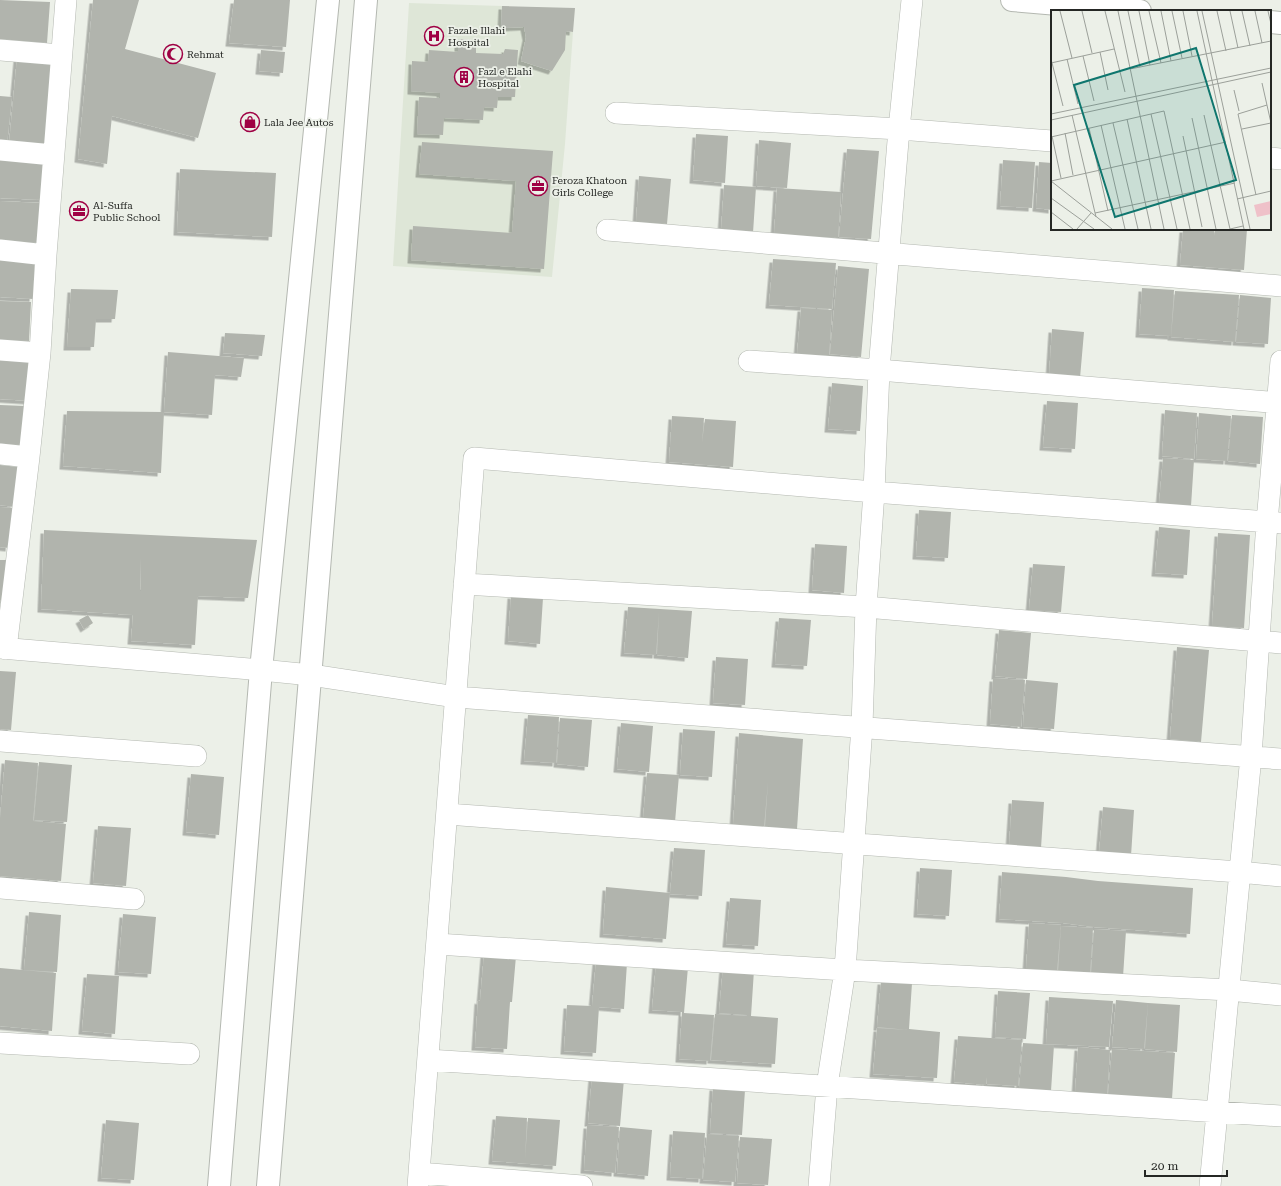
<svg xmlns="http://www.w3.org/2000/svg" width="1281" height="1186" font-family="'Roboto Serif',serif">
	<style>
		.built { fill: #dee6d7 }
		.building { fill: #b1b4ad; fill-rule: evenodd; filter: url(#shadow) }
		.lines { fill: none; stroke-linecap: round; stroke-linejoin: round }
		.minor-casing { stroke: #b4b8b1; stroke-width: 22 }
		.tertiary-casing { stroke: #b4b8b1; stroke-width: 24 }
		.secondary-casing { stroke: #b4b8b1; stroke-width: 24 }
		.minor { stroke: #fff; stroke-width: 21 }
		.tertiary { stroke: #fff; stroke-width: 22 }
		.secondary { stroke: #fff; stroke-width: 22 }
		.labels { text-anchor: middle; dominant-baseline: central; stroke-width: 3.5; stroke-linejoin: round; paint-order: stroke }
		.poi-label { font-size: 10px; fill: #252724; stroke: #ecf0e8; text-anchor: start }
		.inset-road { fill: none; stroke: #9ca09a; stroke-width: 1 }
		.view { fill: #0f766e; fill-opacity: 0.15; stroke: #0f766e; stroke-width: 2 }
		.inset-edge { fill: none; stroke: #252724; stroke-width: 2 }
	</style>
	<defs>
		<filter id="shadow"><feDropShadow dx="-3.5" dy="3.5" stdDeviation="0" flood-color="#0004"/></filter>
	</defs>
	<rect width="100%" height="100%" fill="#ecf0e8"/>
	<path class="built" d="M409,3l93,3 -1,22 23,-1 2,10 -5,24 31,10 12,-21 2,-19 7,1 -8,112 -13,133 -159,-11z"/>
	<path class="building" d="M0,0l50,2 -3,41 -47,-4z
		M93,0h46l-14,49 91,24 -18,65 -86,-22 -5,48 -29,-5z
		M234,0h56l-4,47 -57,-4z
		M502,6l73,2 -2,24 -7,-1 -1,19 -13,21 -31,-10 5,-24 -2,-10 -23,1z
		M458,39l18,1v13l27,1 2,-5 13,1 -3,47h-17l-1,11 -13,-1 -1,13 -39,-2 -1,17 -26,-1 2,-37 21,1v-5l-29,-2 1,-30 16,1 1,-12 29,2z
		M261,50l24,2 -2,21 -24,-2z
		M17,58l38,3 -8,86 -38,-3z
		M0,96l12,1 -5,47 -7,-1z
		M696,134l32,2 -3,47 -32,-3z
		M759,140l32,3 -4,45 -31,-2z
		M422,142l131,9 -9,118 -133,-9 2,-34 99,7 4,-52 -97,-7z
		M847,149l32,2 -8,88 -32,-2z
		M0,159l45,2 -2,39 -43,-2z
		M1003,160l32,2 -3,46 -32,-2z
		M1039,162l13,1v47l-16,-2z
		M180,169l96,4 -4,64 -95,-5z
		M639,176l32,3 -4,45 -31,-2z
		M724,185l32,2 -3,46 -32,-2z
		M777,188l64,4 -3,46 -64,-4z
		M0,201l41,2 -2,40 -39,-3z
		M1183,229h31v7l1,-7h32l-3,41 -64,-5z
		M0,257l35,2 -2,40 -33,-2z
		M773,259l63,4 -4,46 -63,-4z
		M838,266l31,3 -8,88 -31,-3z
		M1142,288l32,2 -3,46 -32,-2z
		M71,289l47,1 -3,29h-19l-2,28h-27z
		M1175,291l64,4 -4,47 -64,-5z
		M1240,295l31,3 -3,46 -32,-2z
		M0,301l31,1 -2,39 -29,-1z
		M801,308l31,2 -3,46 -32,-2z
		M1052,329l32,3 -4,46 -31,-2z
		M225,333l40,2 -3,21 -39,-3z
		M168,352l76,6 -3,19 -26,-2 -3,40 -48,-3z
		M0,360l33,2 -2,39 -31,-2z
		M832,383l31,3 -3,45 -32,-2z
		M1047,401l31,2 -3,46 -32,-2z
		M0,405l25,1 -3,39 -22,-1z
		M1165,410l32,3 -3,46 -32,-3z
		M67,411l97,1 -3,61 -98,-7z
		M1199,413l32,3 -4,45 -31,-2z
		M1232,415l31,2 -3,47 -32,-3z
		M672,416l32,2 -2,25 3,-24 31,2 -3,46 -64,-5z
		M1163,458l31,2 -3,46 -32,-2z
		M0,465l18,2 -4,40 -14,-2z
		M0,507l13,1 -4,40 -9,-1z
		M919,510l32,2 -3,46 -32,-2z
		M1159,527l31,3 -3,45 -32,-2z
		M44,530l213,10 -9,58 -50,-2 -3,49 -64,-4 2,-26 -92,-6zM141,558v33h-1z
		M1218,533l32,2 -6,93 -32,-2z
		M815,544l32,2 -3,47 -32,-3z
		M0,560h9l-5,40h-4z
		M1033,564l32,2 -4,46 -32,-2z
		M511,595l32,3 -3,46 -32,-3z
		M628,607l64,4 -4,47 -31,-3 2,-43 -3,43 -32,-2z
		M88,615l5,8 -9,6 -5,-9z
		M779,618l32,2 -4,46 -32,-2z
		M999,630l32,3 -4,46 -32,-3z
		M1177,647l32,3 -8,92 -31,-3z
		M716,657l32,2 -3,46 -32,-2z
		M0,671l16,1 -5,58 -11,-1z
		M993,678l32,2 -4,47 -31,-3z
		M1026,680l32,3 -4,46 -31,-2z
		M528,715l31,2 -3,46 -32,-2z
		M560,718l32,2 -4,47 -31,-3z
		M621,723l32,3 -4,46 -32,-3z
		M683,729l32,2 -3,46 -32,-2z
		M739,733l64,6 -6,90 -32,-2 3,-45 -4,45 -31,-2z
		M5,760l33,3 -5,58 33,3 -5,57 -61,-5v-58z
		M39,762l33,3 -5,57 -33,-2z
		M647,773l32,2 -4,47 -32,-3z
		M191,774l33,3 -5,58 -33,-3z
		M1012,800l32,2 -3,46 -32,-2z
		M1103,807l31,3 -3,46 -32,-3z
		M98,826l33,2 -5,58 -33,-3z
		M674,848l31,2 -3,46 -32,-2z
		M920,868l32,2 -3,46 -32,-2z
		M1002,872l64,5 32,4 95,7 -3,46 -96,-7 -31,-4 -64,-4z
		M606,887l64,6 -4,46 -63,-5z
		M730,898l31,2 -3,46 -32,-2z
		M29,912l32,3 -4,57 -33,-2z
		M123,914l33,3 -5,57 -33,-2z
		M1029,923l32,2 -4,46 -31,-2z
		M1061,926l32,2 -3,46 -32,-2z
		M1094,929l32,2 -3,46 -32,-3z
		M484,954l32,2 -4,46h-2l-3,47 -32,-2 3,-47 2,1z
		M596,961l31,2 -3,46 -25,-2 -3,46 -32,-2 3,-46 25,1z
		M656,964l32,3 -4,46 30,2 -4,46 -31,-2 3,-47 -30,-2z
		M723,967l31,3 -3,46 27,2 -3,46 -64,-4 4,-46 32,2v-1l-28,-2z
		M0,968l56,5 -4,58 -52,-5z
		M87,974l32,2 -4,58 -33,-3z
		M881,981l31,2 -3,46 31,3 -3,46 -64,-4 4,-46 31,2 -31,-3z
		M998,991l32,2 -4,46 -31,-2z
		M1049,997l64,4 -4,46 -63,-3z
		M1116,1000l32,3 -4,46 -32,-2z
		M1148,1003l32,2 -3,47 -32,-3z
		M958,1036l64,4 -4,46 -31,-2 -1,-7v8l-32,-3z
		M1023,1043l31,2 -3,46 -32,-2z
		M1078,1047l32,3 -3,46 -32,-3z
		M1112,1049l63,4 -3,46 -64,-4z
		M592,1077l32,2 -4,47 -32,-3z
		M713,1087l32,3 -3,45 -32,-2z
		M496,1116l31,2 -2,41 3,-41 32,2 -4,46 -64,-5z
		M106,1120l33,3 -5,57 -33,-2z
		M587,1125l32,2 -4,46 -31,-3z
		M620,1127l32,3 -4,46 -31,-3z
		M673,1131l32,2 -3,46 -32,-2z
		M707,1134l32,2 -4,46 -32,-2z
		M740,1137l32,2 -4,46 -31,-2z"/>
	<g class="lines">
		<defs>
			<path id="minor" d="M0,50l61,5
				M616,113l283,16 153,12
				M0,150l53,5
				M1270,158l11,1
				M607,230l674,56
				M0,250l46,5
				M0,350l40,3
				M749,361l130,9 402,33
				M0,454l29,3
				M464,584l402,23 415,36
				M0,648l261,22 50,5 145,22 825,62
				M6,649l23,-192 11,-104 6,-98 20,-255
				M0,741l196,15
				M447,814l792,58 42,4
				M0,888l134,11
				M437,944l408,26 384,20 52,5
				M0,1043l189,11
				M428,1060l853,56
				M419,1173l163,13
				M418,1186l56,-728 400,34 407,31
				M819,1186l8,-100 18,-116 17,-244 4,-119 8,-115 5,-122 20,-241 13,-129
				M1210,1186l41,-430 16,-234 14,-161"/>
			<path id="tertiary" d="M219,1186l42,-516 67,-670
				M268,1186l98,-1186"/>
			<path id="secondary" d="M1012,0l128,11
				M1270,22l11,1"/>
		</defs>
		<use href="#minor" class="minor-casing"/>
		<use href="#tertiary" class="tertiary-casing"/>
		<use href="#secondary" class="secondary-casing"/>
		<use href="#minor" class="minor"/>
		<use href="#tertiary" class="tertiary"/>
		<use href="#secondary" class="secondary"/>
	</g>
	<defs>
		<symbol id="hospital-ring" viewBox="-11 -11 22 22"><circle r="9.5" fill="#ecf0e8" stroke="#9f0144" stroke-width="1.5"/><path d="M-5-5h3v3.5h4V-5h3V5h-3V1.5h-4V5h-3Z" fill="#9f0144"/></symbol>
		<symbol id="mosque-ring" viewBox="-11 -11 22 22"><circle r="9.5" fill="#ecf0e8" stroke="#9f0144" stroke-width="1.5"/><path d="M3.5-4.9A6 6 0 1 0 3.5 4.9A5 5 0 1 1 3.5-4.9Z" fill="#9f0144"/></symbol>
		<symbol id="building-ring" viewBox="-11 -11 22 22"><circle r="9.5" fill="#ecf0e8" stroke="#9f0144" stroke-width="1.5"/><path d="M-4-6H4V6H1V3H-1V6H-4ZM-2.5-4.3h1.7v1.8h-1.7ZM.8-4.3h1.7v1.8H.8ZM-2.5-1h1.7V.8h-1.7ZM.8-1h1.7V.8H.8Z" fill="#9f0144"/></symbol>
		<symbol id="shop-ring" viewBox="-11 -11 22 22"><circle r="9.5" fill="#ecf0e8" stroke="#9f0144" stroke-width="1.5"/><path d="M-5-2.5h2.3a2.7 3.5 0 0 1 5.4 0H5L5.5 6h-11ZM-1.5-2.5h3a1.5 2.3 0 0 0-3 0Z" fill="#9f0144"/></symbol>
		<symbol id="office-ring" viewBox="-11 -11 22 22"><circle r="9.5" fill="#ecf0e8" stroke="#9f0144" stroke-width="1.5"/><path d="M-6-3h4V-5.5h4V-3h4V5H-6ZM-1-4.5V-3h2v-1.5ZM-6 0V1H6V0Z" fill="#9f0144"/></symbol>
	</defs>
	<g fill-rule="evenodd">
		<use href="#hospital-ring" x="423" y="25" width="22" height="22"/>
		<use href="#mosque-ring" x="162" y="43" width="22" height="22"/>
		<use href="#building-ring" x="453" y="66" width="22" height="22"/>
		<use href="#shop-ring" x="239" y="111" width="22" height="22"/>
		<use href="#office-ring" x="527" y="175" width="22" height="22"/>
		<use href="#office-ring" x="68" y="200" width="22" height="22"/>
	</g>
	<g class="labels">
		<g class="poi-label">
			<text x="448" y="30">Fazale Illahi<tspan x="448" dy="12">Hospital</tspan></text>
			<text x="187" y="54">Rehmat</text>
			<text x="478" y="71">Fazl e Elahi<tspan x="478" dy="12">Hospital</tspan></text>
			<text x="264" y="122">Lala Jee Autos</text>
			<text x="552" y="180">Feroza Khatoon<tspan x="552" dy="12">Girls College</tspan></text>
			<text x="93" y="205">Al-Suffa<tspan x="93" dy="12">Public School</tspan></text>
		</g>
	</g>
	<g transform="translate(1051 10)">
		<rect width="220" height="220" fill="#ecf0e8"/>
		<path d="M220,191v13l-14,3 -3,-12z" fill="#efc1c9"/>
		<path class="inset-road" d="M9,1l12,47M31,1l10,42M54,1l20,81M67,1l46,218M77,1l12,56M88,1l11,54M98,1l12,52M110,1l10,50M121,1l10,47M132,1l9,45M146,1l47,218M151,1l48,218M166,1l9,40M179,1l8,37M191,1l8,35M204,1l7,32M217,1l3,13M49,42l8,38M32,46l11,45M0,49l12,47M16,49l11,45M0,53l63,-14M79,59l141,-28M211,73l9,40M183,80l5,21M0,104l220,-46M100,104l26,115M21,105l24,102M153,105l26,114M141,108l24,111M76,109l24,110M0,110l220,-48M62,113l25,106M50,115l24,104M38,118l19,83M191,119l29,-6M14,123l8,42M1,126l9,42M132,126l19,91M0,127l113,-26 26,118M0,171l175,-39M0,171l61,48M205,185l-18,-81 29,-9M0,188l43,31M186,189l34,-8M0,202l22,17M44,203l140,-30M26,219l14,-16M179,219l13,-3"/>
		<path class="view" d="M145,38l40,132 -121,37 -41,-132z"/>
		<rect width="220" height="220" class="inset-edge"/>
	</g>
	<path d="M1145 1170v6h82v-6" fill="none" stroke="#252724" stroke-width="2"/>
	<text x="1151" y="1170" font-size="12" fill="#252724" stroke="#ecf0e8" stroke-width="3" paint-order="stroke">20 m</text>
</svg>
